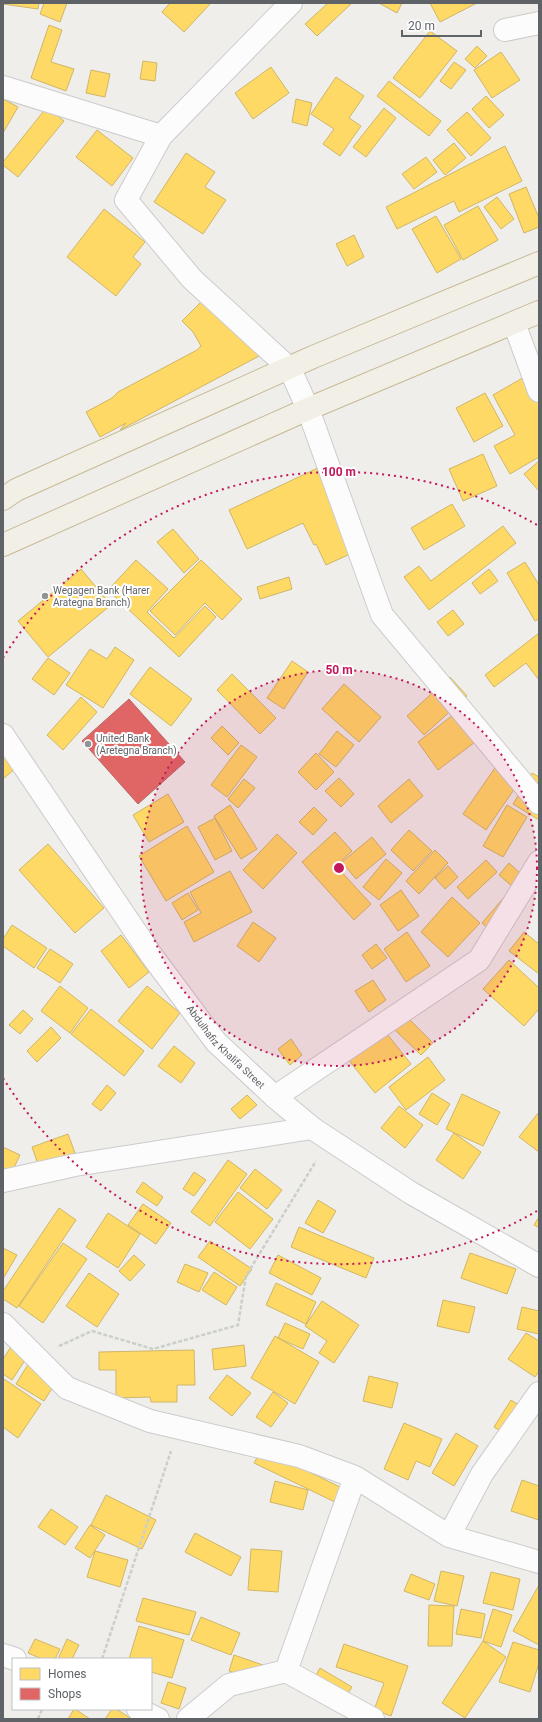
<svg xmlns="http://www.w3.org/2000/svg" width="542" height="1722" font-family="Roboto,sans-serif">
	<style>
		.homes { fill: #ffd966; stroke: #cfb667 }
		.shops { fill: #e06666; stroke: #b96567 }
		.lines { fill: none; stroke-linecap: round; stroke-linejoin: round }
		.minor-casing { stroke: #cbcccc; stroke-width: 24 }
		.secondary-casing { stroke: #cacacb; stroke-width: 24 }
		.trunk-casing { stroke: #c8b996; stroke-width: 24 }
		.path { stroke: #cacfcc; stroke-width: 2.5; stroke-dasharray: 4 2; stroke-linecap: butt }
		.minor { stroke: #fdfcfc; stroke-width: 22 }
		.secondary { stroke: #fdfcfc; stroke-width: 22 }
		.trunk { stroke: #f2f0e6; stroke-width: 22 }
		.ring { fill: none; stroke: #c2185b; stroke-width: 2; stroke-dasharray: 2 4 }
		.poi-dot { fill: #919496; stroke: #fff; stroke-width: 1.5 }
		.labels { text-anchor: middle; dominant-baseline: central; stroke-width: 4; stroke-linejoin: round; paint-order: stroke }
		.poi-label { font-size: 10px; fill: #5f6368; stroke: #fff; text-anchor: start }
		.street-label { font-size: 10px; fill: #5f6368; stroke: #fff }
		.centre { fill: #c2185b; stroke: #fff; stroke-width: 2 }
		.ring-label { font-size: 12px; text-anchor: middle; font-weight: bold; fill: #c2185b; stroke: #fff; stroke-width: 4; stroke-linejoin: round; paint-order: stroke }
	</style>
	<rect width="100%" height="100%" fill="#efeeea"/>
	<path class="homes" d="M3,3h36l-1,6 -35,-5z
		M44,3h23l-7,19 -20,-8z
		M170,3h41l-27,29 -22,-20z
		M328,3h24l-35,33 -12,-12z
		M379,3h23l-5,10z
		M430,3h47l-37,19z
		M49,25l13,5 -11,32 23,7 -8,22 -35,-13z
		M430,31l27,20 -37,47 -27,-20z
		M477,46l10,10 -12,12 -10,-9z
		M501,52l19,28 -28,18 -18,-28z
		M143,61l14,2 -2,18 -15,-2z
		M454,62l12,8 -15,19 -11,-8z
		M271,67l18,26 -36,26 -18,-26z
		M91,70l19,4 -5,23 -19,-4z
		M336,77l28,19 -15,22 12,8 -21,30 -17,-12 11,-15 -23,-15z
		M389,81l52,40 -12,15 -52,-40z
		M486,96l18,19 -15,13 -17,-19z
		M3,99l15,8 -15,26z
		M296,99l16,4 -5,23 -15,-4z
		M47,107l17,14 -46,56 -15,-12v-3z
		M384,108l12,10 -30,39 -13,-10z
		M467,112l24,26 -20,18 -24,-26z
		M97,130l36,28 -21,28 -36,-29z
		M454,143l12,15 -21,17 -12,-15z
		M505,146l17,35 -63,31 -5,-11 -57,28 -11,-22z
		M186,153l29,19 -10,15 21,13 -23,34 -49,-32z
		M426,157l11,15 -23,17 -12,-15z
		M526,187l13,31v9l-15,6 -15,-39z
		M497,197l17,22 -13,10 -17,-22z
		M478,206l20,34 -35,20 -19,-35z
		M104,209l41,33 -12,15 8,7 -25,32 -49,-39z
		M436,216l25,43 -24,14 -25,-44z
		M354,235l10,22 -17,9 -11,-22z
		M203,300l58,55 -141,75 6,-7 -26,14 -14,-25 26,-14 6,-6 79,-42 4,-4 -8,-14 -11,-11z
		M533,372l6,11v74l-29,17 -16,-28 21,-11 -22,-40z
		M485,393l18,33 -29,16 -18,-34z
		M483,454l14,32 -34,15 -14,-32z
		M539,461v30l-15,-17z
		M322,466l39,83 -35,16 -10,-21 -2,1 -11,-22 -56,26 -18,-39z
		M452,504l13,22 -41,24 -13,-22z
		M503,526l13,17 -87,67 -25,-33 15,-11 12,15z
		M173,529l26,30 -15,14 -27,-31z
		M136,560l32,29 -21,23 27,26 31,-32 11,11 -37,40 -71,-67z
		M201,560l41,39 -20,21 -17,-17 -30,32 -25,-24z
		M525,562l14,23v34l-4,2 -28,-48z
		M81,569l30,36 -63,52 -30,-36z
		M489,569l9,12 -18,13 -8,-11z
		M289,577l3,12 -32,10 -3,-12z
		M453,610l11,14 -16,12 -11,-14z
		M539,633v47l-13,-17 -32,24 -9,-12z
		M115,647l19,13 -31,48 -37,-23 24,-36 17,10z
		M48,658l22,15 -16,22 -22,-16z
		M292,661l16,11 -24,37 -17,-11z
		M150,667l42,32 -21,27 -41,-32z
		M232,674l44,44 -16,16 -43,-44z
		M450,677l17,19 -43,39 -17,-19z
		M344,684l37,33 -22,25 -37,-33z
		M81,697l16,15 -34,38 -16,-15z
		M466,705l21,28 -49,37 -20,-28z
		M222,726l17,17 -11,12 -17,-17z
		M337,731l17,14 -18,22 -17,-13z
		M241,745l16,12 -30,40 -16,-12z
		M3,753l13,15 -13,11z
		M316,753l18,19 -18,18 -18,-18z
		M497,765l23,16 -34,49 -23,-16z
		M532,773l7,4v43l-26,-16z
		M339,778l15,16 -13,13 -16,-16z
		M244,779l11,9 -17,20 -10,-9z
		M409,779l14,17 -32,27 -13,-17z
		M168,794l16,28 -35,20 -16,-27z
		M230,805l27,44 -16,10 -27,-43z
		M507,805l20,12 -24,40 -20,-11z
		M314,807l13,13 -14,15 -14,-13z
		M215,818l17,33 -17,9 -17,-33z
		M187,826l27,46 -48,29 -27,-45z
		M409,830l23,21 -19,20 -22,-21z
		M335,832l17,19 -16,15 35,38 -17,16 -52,-58z
		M277,834l20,19 -34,36 -20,-19z
		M372,837l14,17 -30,25 -14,-17z
		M48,844l56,64 -29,25 -56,-63z
		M435,850l13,13 -29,31 -13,-13z
		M386,859l16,14 -23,27 -16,-13z
		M486,860l11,12 -29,27 -11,-12z
		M509,863l24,22 -41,47 -10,-9 31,-36 -14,-12z
		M448,866l10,11 -13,12 -10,-11z
		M230,871l22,41 -58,30 -10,-20 17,-9 -11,-21z
		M401,890l18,26 -21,15 -18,-26z
		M188,893l10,17 -16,10 -10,-17z
		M452,897l28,26 -32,34 -27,-25z
		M253,922l23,16 -17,24 -22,-16z
		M12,925l35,23 -13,20 -31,-22v-7z
		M407,932l23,34 -24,16 -22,-33z
		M524,932l15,12v30l-30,-23z
		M121,935l28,37 -20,16 -28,-37z
		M376,944l11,14 -15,11 -10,-14z
		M50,949l23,15 -13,19 -23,-15z
		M509,960l30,28v21l-15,17 -41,-37z
		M373,980l13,20 -17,12 -14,-21z
		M60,986l28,22 -18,25 -29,-22z
		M147,986l33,27 -28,36 -34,-28z
		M91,1009l53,42 -20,25 -53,-42z
		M23,1010l10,9 -13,15 -11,-9z
		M407,1017l26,26 -12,12 -26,-25z
		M379,1024l32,40 -36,29 -32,-40z
		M51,1027l10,11 -24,24 -10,-11z
		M291,1039l11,16 -12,10 -12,-16z
		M174,1046l21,17 -14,20 -23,-17z
		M428,1057l17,23 -39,30 -17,-23z
		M107,1085l9,8 -15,18 -9,-7z
		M432,1093l18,11 -13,21 -18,-11z
		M462,1094l38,18 -17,34 -37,-17z
		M247,1095l10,10 -17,14 -9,-10z
		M399,1106l24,19 -18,23 -24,-20z
		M539,1112v40l-20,-15z
		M454,1133l27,19 -18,27 -27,-19z
		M68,1134l7,19 -36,14 -7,-20z
		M3,1147l17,8 -12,25 -5,-3z
		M228,1160l19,14 -37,52 -19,-14z
		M255,1169l27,21 -15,19 -27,-21z
		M194,1172l12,8 -12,16 -11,-7z
		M143,1182l20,15 -6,9 -21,-14z
		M238,1192l35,27 -23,30 -35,-27z
		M318,1200l18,11 -13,22 -18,-10z
		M143,1204l28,19 -15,21 -28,-19z
		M59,1208l17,12 -59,88 -14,-9v-8z
		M108,1213l32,21 -22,34 -32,-21z
		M539,1217v11l-5,-3z
		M299,1227l75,31 -8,20 -75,-31z
		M210,1241l42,28 -12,17 -42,-29z
		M63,1243l24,16 -44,64 -24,-17z
		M3,1248l14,7 -14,24z
		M470,1253l46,16 -9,25 -46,-16z
		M134,1255l11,10 -15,16 -11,-10z
		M278,1255l43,23 -9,17 -43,-22z
		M185,1264l23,9 -9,19 -22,-10z
		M214,1272l23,15 -11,18 -24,-15z
		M89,1273l30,21 -22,33 -31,-21z
		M276,1283l40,19 -10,22 -40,-19z
		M443,1300l32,7 -6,26 -32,-7z
		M322,1301l37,24 -25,38 -15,-10 8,-12 -22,-15z
		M522,1307l17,4v23l-22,-5z
		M285,1323l25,11 -7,15 -25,-11z
		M526,1333l13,8v30l-4,6 -27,-18z
		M275,1336l44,26 -24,42 -44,-26z
		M15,1341l16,10 -19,29 -9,-6v-15z
		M244,1345l2,21 -32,4 -2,-21z
		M194,1350l1,35h-18v17h-26l-1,-5 -34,1v-28h-17v-18z
		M32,1358l28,18 -16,25 -28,-17z
		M227,1375l24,18 -19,23 -23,-18z
		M369,1376l29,7 -6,25 -29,-7z
		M4,1379l37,25 -23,34 -15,-11v-46z
		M273,1392l15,11 -17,24 -15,-10z
		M511,1400l17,11 -16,27 -18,-11z
		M404,1423l38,16 -12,28 -14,-6 -8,19 -24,-11z
		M456,1433l22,13 -24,40 -22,-13z
		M262,1449l82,40 -7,14 -83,-40z
		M522,1480l17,6v34l-28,-9z
		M275,1481l33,9 -5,20 -33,-8z
		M106,1495l50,25 -14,29 -51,-24z
		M51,1509l27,18 -13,18 -27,-18z
		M90,1525l15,10 -15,23 -15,-10z
		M195,1533l46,24 -10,19 -46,-24z
		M251,1549l31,2 -4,41 -30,-2z
		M95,1551l33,9 -8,27 -33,-10z
		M441,1571l23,5 -7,30 -23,-5z
		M491,1572l29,7 -7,31 -30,-7z
		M411,1574l24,10 -6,16 -25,-9z
		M539,1585v60l-26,-14z
		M143,1598l53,14 -7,23 -53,-14z
		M429,1605l25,1 -2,40h-24z
		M461,1609l24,5 -4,24 -25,-4z
		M493,1609l19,6 -11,32 -18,-6z
		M201,1617l39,16 -9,22 -40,-15z
		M139,1626l45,14 -12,38 -21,-6v-13h-22z
		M35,1639l25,10 -5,10h-13l-14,-6z
		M67,1639l12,6 -7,14h-14z
		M483,1641l23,16 -41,61 -23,-15z
		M513,1642l26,8v13l-9,29 -31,-10z
		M344,1644l64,22 -17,50 -17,-6 10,-27 -48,-16z
		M234,1655l29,10 -5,16 -29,-10z
		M320,1668l32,19 -10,16 -31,-19z
		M168,1682l18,6 -7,21 -18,-6z
		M74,1709h1l15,10h-22z
		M112,1709h4l16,10h-27z"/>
	<path class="shops" d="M129,699l56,63 -47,42 -56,-63z"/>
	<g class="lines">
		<defs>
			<path id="minor" d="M291,3l-130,133 -35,64 66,79 98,90 18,40 74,206 157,188
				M505,30l34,-7
				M3,87l158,49
				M514,323l25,68
				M275,1097l204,-137 60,-98
				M3,1181l72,-16 237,-37
				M3,1324l64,64 83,33 149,35 56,21 94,59 90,26
				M449,1536l33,-62 57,-81
				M3,1655l12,4
				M286,1671l69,-194
				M138,1709l20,10
				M188,1719l41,-34 57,-14 87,48"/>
			<g id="secondary">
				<path id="s1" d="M3,735l149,221 64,86 59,55 37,31 99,65 128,73"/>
			</g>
			<path id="trunk" d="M3,499l13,-9 297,-133 226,-94
				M3,545l305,-136 231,-97"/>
		</defs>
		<use href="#minor" class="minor-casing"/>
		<use href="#secondary" class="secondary-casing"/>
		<use href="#trunk" class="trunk-casing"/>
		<path class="path" d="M59,1346l33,-15 61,18 85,-24 8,-49 70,-115
			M102,1659l69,-208
			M38,1719l4,-10"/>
		<use href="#minor" class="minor"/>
		<use href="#secondary" class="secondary"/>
		<use href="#trunk" class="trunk"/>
	</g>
	<circle cx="339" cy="868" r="198" fill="#c2185b" fill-opacity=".12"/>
	<g class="ring">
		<circle cx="339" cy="868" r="198"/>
		<path d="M537 1211A396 396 0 0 1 3 1078M3 658A396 396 0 0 1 537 525"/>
	</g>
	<g class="poi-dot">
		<circle cx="45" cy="596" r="4"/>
		<circle cx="88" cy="744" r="4"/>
	</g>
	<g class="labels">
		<g class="poi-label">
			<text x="53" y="590">Wegagen Bank (Harer<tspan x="53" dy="12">Arategna Branch)</tspan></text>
			<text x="96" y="738">United Bank<tspan x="96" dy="12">(Aretegna Branch)</tspan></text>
		</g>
		<g class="street-label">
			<text stroke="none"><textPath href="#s1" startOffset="384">Abdulhafiz Khalifa Street</textPath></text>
		</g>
	</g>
	<circle cx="339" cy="868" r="6" class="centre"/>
	<g class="ring-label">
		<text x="339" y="476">100 m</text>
		<text x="339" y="674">50 m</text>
	</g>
	<rect width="542" height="1722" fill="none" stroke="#5f6368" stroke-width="8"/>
	<rect x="12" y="1658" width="140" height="52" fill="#ffffff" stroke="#bfc1c3"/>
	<rect x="20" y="1668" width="20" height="12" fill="#ffd966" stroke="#bfc1c3"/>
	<text x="48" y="1678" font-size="12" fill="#5f6368">Homes</text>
	<rect x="20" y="1688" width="20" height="12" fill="#e06666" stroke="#bfc1c3"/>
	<text x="48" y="1698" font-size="12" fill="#5f6368">Shops</text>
	<path d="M402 30v6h79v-6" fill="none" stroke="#5f6368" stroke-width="2"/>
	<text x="408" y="30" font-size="12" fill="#5f6368" stroke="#ffffff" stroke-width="3" paint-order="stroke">20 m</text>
</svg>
